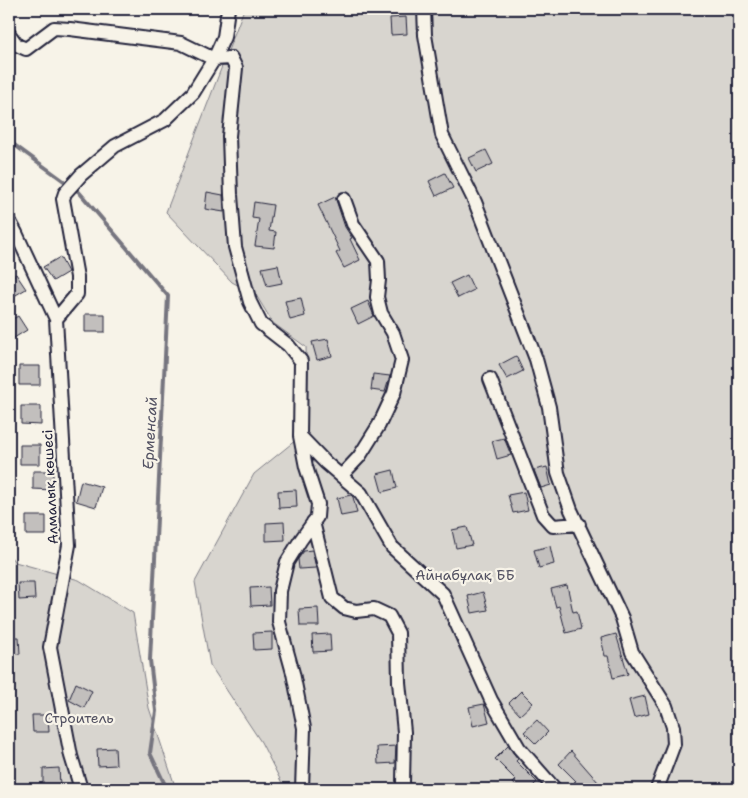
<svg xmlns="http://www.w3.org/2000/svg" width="748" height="798" font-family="'Shantell Sans',sans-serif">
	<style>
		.green { fill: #d8d5cf; stroke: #7d7c85 }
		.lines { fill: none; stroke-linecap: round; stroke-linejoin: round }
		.stream { stroke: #76747f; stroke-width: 4 }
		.building { fill: #c2bfbd; stroke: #22223b }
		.minor-casing { stroke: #22223b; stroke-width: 16 }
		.minor { stroke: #f7f3e8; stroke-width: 12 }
		.labels { text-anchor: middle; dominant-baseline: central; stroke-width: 4.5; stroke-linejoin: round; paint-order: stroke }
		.street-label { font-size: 14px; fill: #22223b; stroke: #f7f3e8 }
		.park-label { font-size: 14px; fill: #504f60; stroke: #f7f3e8 }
		.water-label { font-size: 15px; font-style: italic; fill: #535263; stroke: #f7f3e8 }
	</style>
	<rect width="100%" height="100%" fill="#f7f3e8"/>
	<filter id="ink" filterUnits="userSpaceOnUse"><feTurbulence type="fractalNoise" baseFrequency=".02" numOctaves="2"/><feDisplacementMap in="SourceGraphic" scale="10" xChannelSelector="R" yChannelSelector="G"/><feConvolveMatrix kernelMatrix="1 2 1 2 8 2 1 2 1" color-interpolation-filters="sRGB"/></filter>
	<g filter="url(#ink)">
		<path class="green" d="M244,9h495v780h-454l-24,-47 -51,-77 -15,-83 59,-108 53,-43 -1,-84 -33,-24 -17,-28 -24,-13 -66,-70z
			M9,555l6,7 64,18 54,33 16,95 27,81h-167z"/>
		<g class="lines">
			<path class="stream" d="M9,141l70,51 89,104 -18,364 6,51 -6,42 17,36"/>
		</g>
		<path class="building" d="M406,17l1,17 -16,1 -1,-17z
			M486,150l7,14 -17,8 -7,-14z
			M445,173l8,15 -17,8 -7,-15z
			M207,192l16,3 1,17 -19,-3z
			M335,197l10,30 7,11 -2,1 10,21 -16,8 -8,-15 4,-2 -22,-46z
			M254,202l19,3 -4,26 7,1 -2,16 -19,-2 4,-27 -7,-1z
			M60,257l8,15 -15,9 -10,-14z
			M278,265l4,18 -15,3 -5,-18z
			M16,274l10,15 -17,10v-20z
			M467,275l7,15 -16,8 -8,-15z
			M301,298l4,18 -15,4 -5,-19z
			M368,301l6,15 -16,8 -7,-15z
			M85,314h20v18h-20z
			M18,316l9,14 -18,11v-20z
			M328,339l4,17 -15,4 -5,-18z
			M516,356l7,15 -16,8 -8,-14z
			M19,366h21v19h-21z
			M373,374l17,2 -5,16 -14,-2z
			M21,406h20v19l-20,-1z
			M504,438l7,17 -14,4 -5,-18z
			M20,445h20v19h-20z
			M547,467l4,18 -10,3 -7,-18z
			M393,470l4,18 -15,4 -5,-18z
			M33,471h20v19l-20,-1z
			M81,481l21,6 -6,20 -20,-6z
			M296,490l1,17 -18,1 -1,-17z
			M524,492l4,18 -15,3 -5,-18z
			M351,495l2,2 4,16 -16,3 -4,-18z
			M26,516h20v19h-20z
			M284,522l1,18 -19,1v-18z
			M467,527l5,18 -16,3 -4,-18z
			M550,546l4,18 -15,4 -5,-18z
			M312,550l4,18 -17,1 -1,-10 6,-8z
			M18,583h16l1,16 -16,1z
			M567,585l6,27 4,-1 4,18 -15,4 -7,-27 -3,1 -5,-18z
			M269,587l1,18 -19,1 -1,-18z
			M483,592l5,18 -16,3 -4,-17z
			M318,608l1,18h-19l-1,-17z
			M272,632v17l-18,1 -1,-17z
			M330,634l1,17 -18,1 -1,-17z
			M616,634l12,40 -15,4 -5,-22h-3l-4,-18z
			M9,637h10l1,17 -11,1z
			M76,683l16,8 -8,17 -15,-8z
			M521,691l12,12 -13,12 -11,-12z
			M645,696l4,18 -15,4 -5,-18z
			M484,704l5,18 -16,4 -4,-19z
			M32,715h16l1,17h-16z
			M537,720l11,12 -12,12 -12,-12z
			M396,746l-1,17 -17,1 -1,-17z
			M508,746l10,13 -2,2 21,21 -7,7h-11l-6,-6 3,-3 -21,-21z
			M115,748l1,17 -18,1 -1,-17z
			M571,751l27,31 -7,7h-10l-7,-7 2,-1 -17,-17z
			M59,768l1,17 -17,1v-17z"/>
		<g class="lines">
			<defs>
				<path id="minor" d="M424,9l1,26 17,100 33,67 61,157 13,48 9,66 13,37 51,108 10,34 34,54 7,21 1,17 -17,45
					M9,34l8,11 9,4 28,-21 16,1 111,14 33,16 17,-1 5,10 -7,68 2,59 4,52 15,55 11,22 27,21 13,16 -1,75 6,31 12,37 -1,13 -17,24 -13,21 -7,29 -1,31 14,51 11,55 -2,61
					M9,220l7,13 40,86 13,226 -19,102 21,109 10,33
					M56,319l21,-25v-17l-14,-78 2,-6 16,-18 34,-29 50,-26 28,-27 21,-34 10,-22 4,-28
					M490,379l53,136 10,11 26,-2
					M300,436l26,27 35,30 31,54 51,47 48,106 28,48 36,41
					M342,475l17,-18 20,-32 15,-32 8,-33 -9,-27 -12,-20 -4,-16 2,-17 -1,-19 -25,-37 -9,-25
					M313,522l19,76 12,10 12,3 18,-2 15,7 9,17 1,49 5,50 -1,51 2,6"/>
			</defs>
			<use href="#minor" class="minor-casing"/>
			<use href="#minor" class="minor"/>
		</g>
	</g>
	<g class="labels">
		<g class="street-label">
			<text transform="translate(50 487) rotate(-93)">Алмалық көшесі</text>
		</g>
		<g class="park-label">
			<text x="465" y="575">Айнабұлақ ББ</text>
			<text x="79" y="718">Строитель</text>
		</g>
		<g class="water-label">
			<text transform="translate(150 433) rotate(-87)">Ерменсай</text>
		</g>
	</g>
	<rect width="748" height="798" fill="none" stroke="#f7f3e8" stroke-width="30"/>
	<rect x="15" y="15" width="718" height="768" fill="none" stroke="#22223b" stroke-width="2" filter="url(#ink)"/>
</svg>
